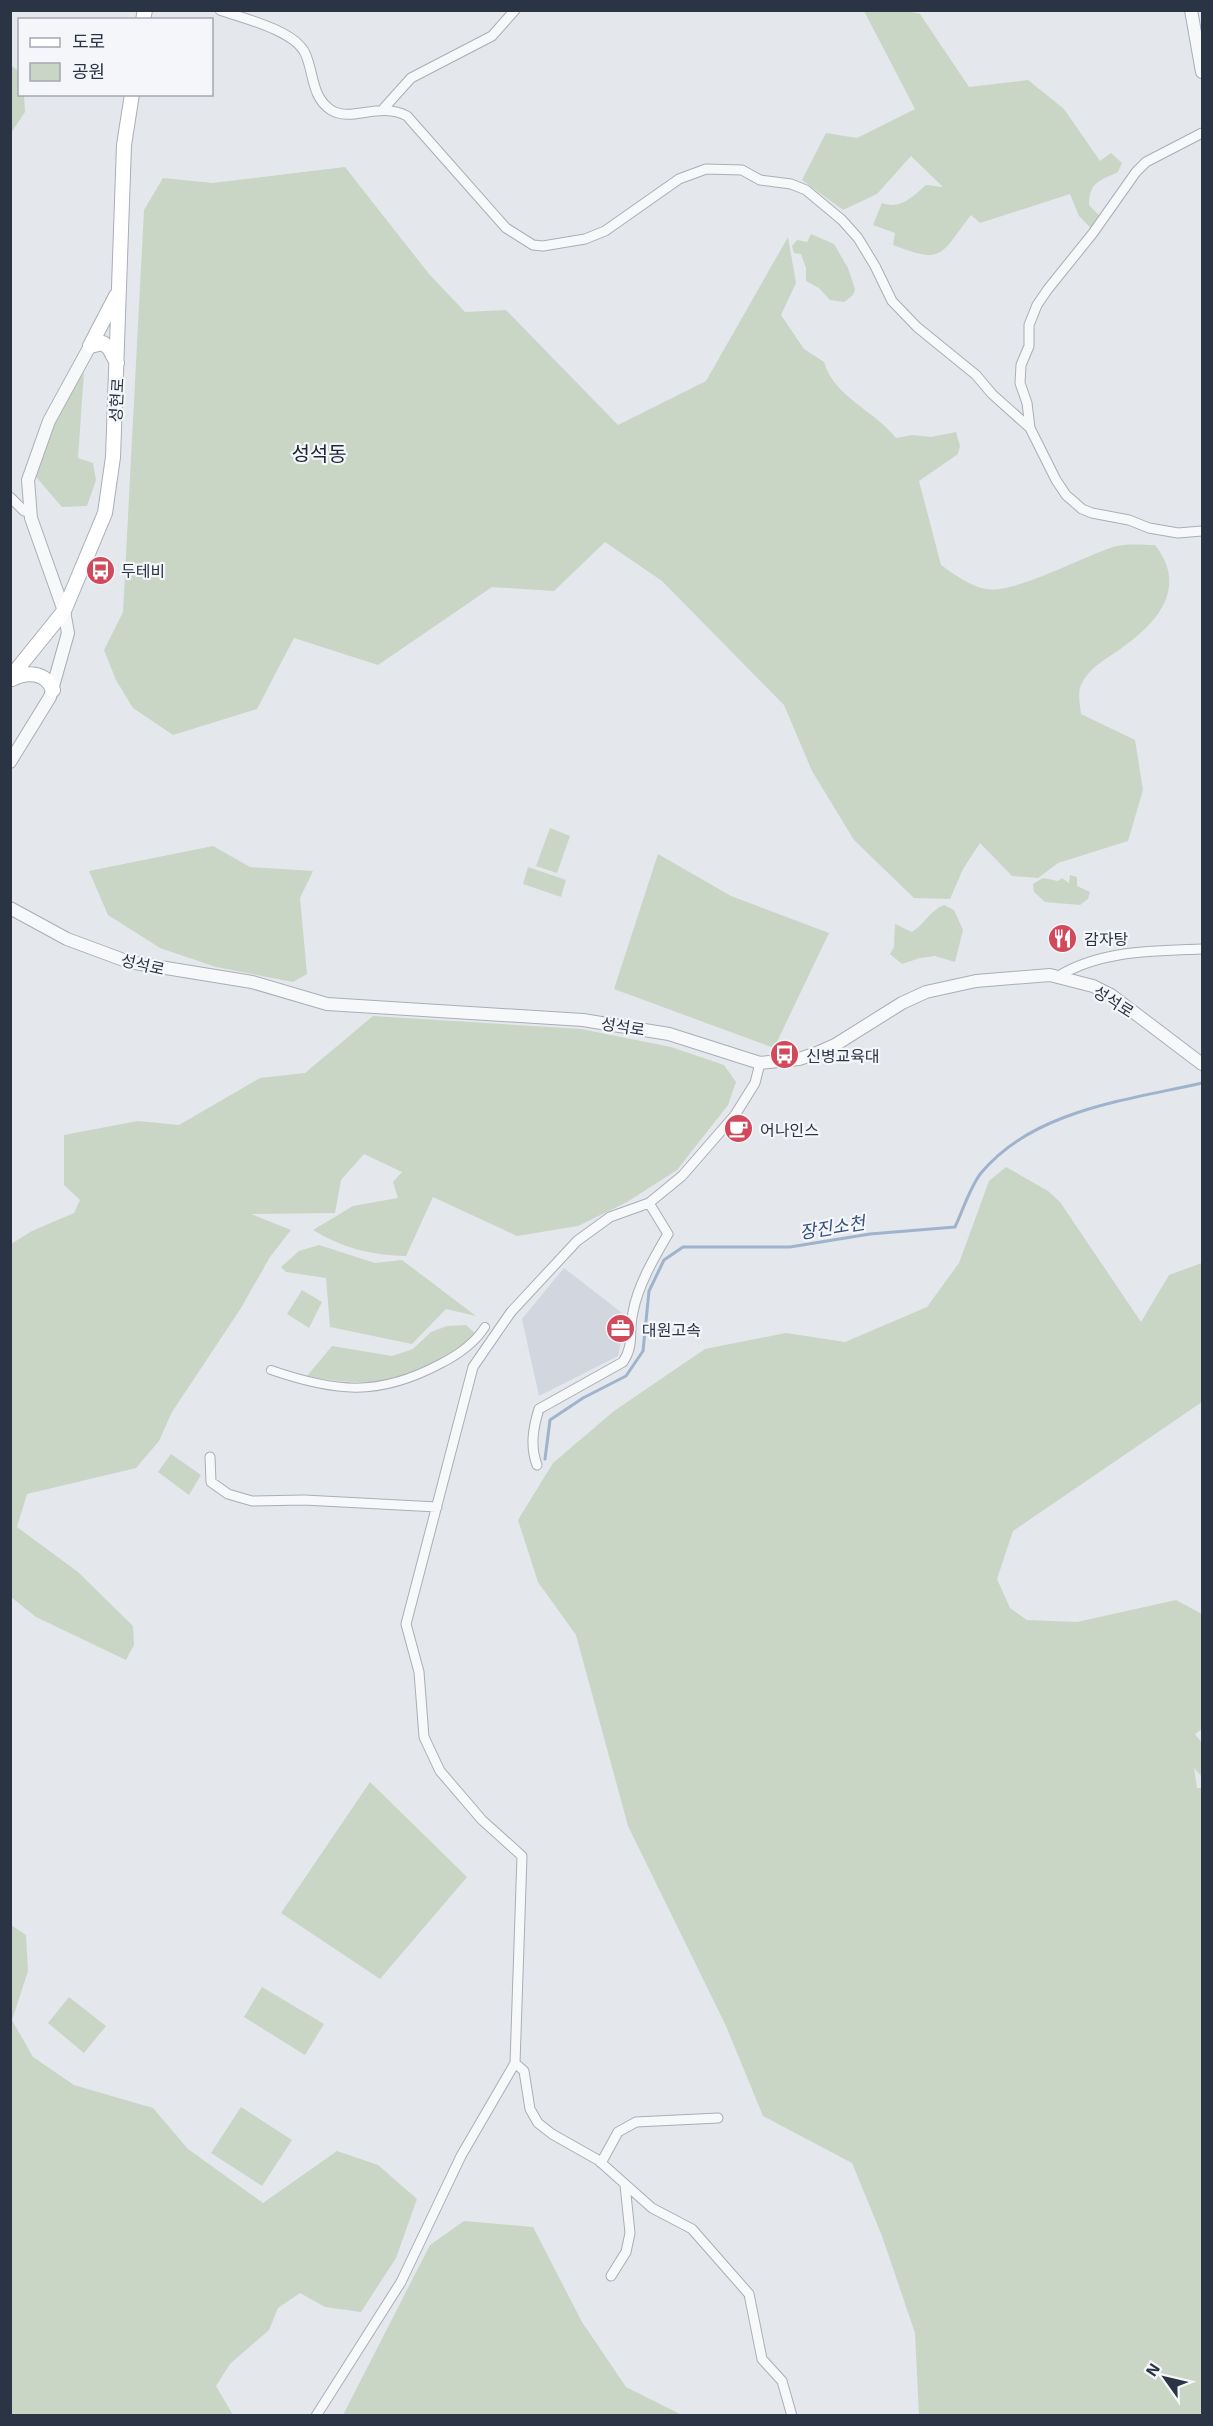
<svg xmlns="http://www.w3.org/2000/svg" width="1213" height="2426" font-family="'Exo 2','Noto Sans KR',sans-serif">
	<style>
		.built { fill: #d2d6de }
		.green { fill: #c9d6c5 }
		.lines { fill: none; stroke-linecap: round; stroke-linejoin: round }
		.stream { stroke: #9fb4cc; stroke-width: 3 }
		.pedestrian-casing { stroke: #a9aeb7; stroke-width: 10 }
		.minor-casing { stroke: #a9aeb7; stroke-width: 11 }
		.tertiary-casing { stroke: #a9aeb7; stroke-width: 14 }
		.secondary-casing { stroke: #a9aeb7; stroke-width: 16 }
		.pedestrian { stroke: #f7f8fa; stroke-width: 8 }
		.minor { stroke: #f7f8fa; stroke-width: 9 }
		.tertiary { stroke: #f7f8fa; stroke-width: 12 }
		.secondary { stroke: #fff; stroke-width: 14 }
		.labels { text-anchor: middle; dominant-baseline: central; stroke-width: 4.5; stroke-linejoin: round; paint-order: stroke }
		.street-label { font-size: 16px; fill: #2b3445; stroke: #f4f6f9 }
		.poi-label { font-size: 16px; fill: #2b3445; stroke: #f4f6f9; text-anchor: start }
		.water-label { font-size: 18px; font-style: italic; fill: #34527a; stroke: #f4f6f9 }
		.quarter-label { font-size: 20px; fill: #1d2536; stroke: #f4f6f9 }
	</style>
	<rect width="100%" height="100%" fill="#e4e7ec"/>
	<path class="built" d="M564,1268l62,48 -8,40 -79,40 -17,-77z"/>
	<path class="green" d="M864,11h44l12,3 49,73 59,-7 36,29 36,52 11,-8 11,10 -4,9c-16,8 -29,9 -29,33l12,12 -9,12 -13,-13 -9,-22 -90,29 -9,-8c-31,40 -27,50 -78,30l2,-12 -22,-8 9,-22c19,7 31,-7 44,-18l17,2 -32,-31 -34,38 -34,16 -41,-30 24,-47 31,5 58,-29z
		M10,65l9,6 1,23 4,1 1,17 -14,21z
		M345,167l84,107 36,38 41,-2 112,115 88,-44 82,-144 8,46 -15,32 23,34 20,13c11,36 50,48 72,76l16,-3 19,2 25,-5 4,14 -2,8 -39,27 22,84c13,9 28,21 45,24 29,5 98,-33 127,-42 13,-4 29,-2 42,-2 31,39 7,73 -28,99 -16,13 -35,20 -45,39 -5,7 -2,22 -1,31l54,26 8,50 -15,51 -70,22 -20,15 -26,-2 -32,-33 -17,26 -13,30 -36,-1 -60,-58 -42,-69 -28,-66 -122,-124 -57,-39 -51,49 -62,-4 -114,78 -84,-27 -37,71 -84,26 -40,-27 -17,-28 -12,-30 19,-38 21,-402 19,-32 50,5z
		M811,234l23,10 14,24 7,21 -2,6 -9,7 -14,-2 -11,-12 -13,-7v-13l-5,-14 -7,-1 -2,-7 5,-6 10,2z
		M84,372l-6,86 15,5 3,17 -9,26 -25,1 -26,-30 17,-53z
		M550,828l20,8 -13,37 -21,-7z
		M213,846l37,21 63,4 -13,27 7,76 -14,8 -77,-15 -56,-19 -52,-33 -19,-44z
		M658,854l73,42 98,37 -55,115 -160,-59z
		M528,867l38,13 -5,17 -38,-13z
		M1070,875l7,2v9l13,6 -2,7 -8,6 -35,-3 -11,-10 -1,-8 10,-6 15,3 4,-3 7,5z
		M944,905l10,5 9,20 -8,32 -20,-6 -15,2 -18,6 -12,-10 4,-7 1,-23 17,8c13,-8 17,-21 32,-27z
		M373,1016l208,13 90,18 53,18 12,17 -8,23 -51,65 -50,32 -49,24 -61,10 -84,-39 -27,59c-33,0 -66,-9 -93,-26l40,-24 45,-8 -5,-16 9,-10 -38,-18 -23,26 -6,33 -84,1 40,16 -21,27 -29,51 -69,104 -13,29 -23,27 -109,26 -10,33 61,45 55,54 1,19 -8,15 -90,-43 -25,-20v-353l21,-13 42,-18 6,-13 -16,-15v-50l74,-14 41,4 81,-47 45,-5z
		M1006,1167l42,24 12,11 81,120 28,-47 33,-12v139l-189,129 -16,48 13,29 17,12 50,2 99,-22 26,14v115l-7,5 7,9v34l-8,-9 3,20h5v627h-283l-4,-82 -33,-97 -30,-73 -89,-47 -37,-90 -98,-200 -52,-191 -38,-53 -20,-62 35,-57 61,-52 91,-62 81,-16 59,9 82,-35 32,-44 30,-82z
		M319,1245l56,18 27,-3 74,56 -30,-7 -34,35 -82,-17 -4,-49 -40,-6 -5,-5 18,-16z
		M302,1290l20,12 -13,26 -22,-14z
		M466,1325l13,12c-16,10 -32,23 -48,31 -39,19 -83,16 -124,8l25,-30 60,10 21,-7 18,-17 16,-6z
		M171,1454l30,21 -12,20 -31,-23z
		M370,1782l97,95 -87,102 -99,-66z
		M11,1925l15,10 2,36 -16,49 21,37 41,28 79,23 35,41 75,54 74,-52 41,14 39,34 -21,59 -35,54 -36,-5 -25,-14 -22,15 -9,22 -39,34 -14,22 17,29h-222z
		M262,1987l62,37 -19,31 -61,-38z
		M69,1997l37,29 -22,27 -36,-30z
		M241,2107l51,33 -30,46 -51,-33z
		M464,2221l69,6 49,95 44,65 56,28h-339l87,-170z"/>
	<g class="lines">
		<path class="stream" d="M545,1459l5,-39 33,-22 43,-22 17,-25 6,-60 15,-31 19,-13h107l80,-13 85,-7c8,-17 15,-40 26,-54 52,-63 147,-73 221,-90"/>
		<defs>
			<path id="pedestrian" d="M271,1370c64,22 107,27 169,-6 18,-9 34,-20 45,-37"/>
			<path id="minor" d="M220,10c22,8 74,20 85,43 9,19 6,44 26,57 21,13 48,-9 76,6l99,112 27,17 10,1 42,-7 20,-8 74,-52 27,-10 36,1 18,10 31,4 15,6 36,30 16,18 17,28 17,35 25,26 59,48 16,19 38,34
				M384,108l27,-30 81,-42 23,-26
				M1202,133l-56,29 -10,10 -43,61 -45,56 -11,16 -8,20v21l-8,19 -1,18 7,20 3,25 26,52 10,15 16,14 10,4 37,7 20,8 29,5 24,-2
				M10,497l14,14 7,2
				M1057,977c43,-27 96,-26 145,-28
				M210,1457l1,25 17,12 24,7 52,-1 133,7
				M537,1465c-7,-19 -4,-37 2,-56l84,-47c12,-18 5,-30 10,-50 5,-27 21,-54 35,-78l-19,-31
				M515,2063l9,8 6,38 8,14 14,11 46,26 54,48 40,21 57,65 13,65 20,22 10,35
				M601,2163l17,-31 18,-10 82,-4
				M611,2276l15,-24 4,-19 -5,-48
				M316,2416l85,-134 60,-126 54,-93 7,-207 -40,-36 -42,-49 -16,-34 -5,-65 -13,-48 67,-257 38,-55 66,-71 33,-24 39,-14 33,-27 53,-61 20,-32 5,-20"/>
			<path id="tertiary" d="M1191,10l11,62
				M10,762l40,-65 18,-64 -4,-22 -33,-93 -3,-38 21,-59 41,-75
				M10,908l57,31 62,23 123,20 75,22 256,16 86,14 91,29 39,-4 18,-6 18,-8 67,-42 24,-11 50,-11 74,-6 43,11 18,9 91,69"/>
			<path id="secondary" d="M143,20l2,-10
				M116,296l-26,50 13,-3 6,5 8,15
				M10,678l54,-67 41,-98 8,-56 11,-312 8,-51
				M12,679c15,-8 34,-7 41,11"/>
		</defs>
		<use href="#pedestrian" class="pedestrian-casing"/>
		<use href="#minor" class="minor-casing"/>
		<use href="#tertiary" class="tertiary-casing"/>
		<use href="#secondary" class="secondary-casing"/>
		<use href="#pedestrian" class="pedestrian"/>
		<use href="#minor" class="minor"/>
		<use href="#tertiary" class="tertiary"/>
		<use href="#secondary" class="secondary"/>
	</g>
	<defs>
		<symbol id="bus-disc" viewBox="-11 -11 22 22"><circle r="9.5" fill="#d1495b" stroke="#f4f6f9"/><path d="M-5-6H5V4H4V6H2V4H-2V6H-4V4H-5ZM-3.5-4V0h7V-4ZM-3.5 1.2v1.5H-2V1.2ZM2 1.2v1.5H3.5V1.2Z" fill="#fff"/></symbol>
		<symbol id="restaurant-disc" viewBox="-11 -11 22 22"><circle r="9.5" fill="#d1495b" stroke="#f4f6f9"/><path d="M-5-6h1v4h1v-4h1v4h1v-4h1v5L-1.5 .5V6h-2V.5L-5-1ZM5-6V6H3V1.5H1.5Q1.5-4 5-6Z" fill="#fff"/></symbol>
		<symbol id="cafe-disc" viewBox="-11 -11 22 22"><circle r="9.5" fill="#d1495b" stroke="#f4f6f9"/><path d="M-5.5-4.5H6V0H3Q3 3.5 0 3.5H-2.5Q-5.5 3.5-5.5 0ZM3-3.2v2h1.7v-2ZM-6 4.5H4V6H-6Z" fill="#fff"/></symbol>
		<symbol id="office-disc" viewBox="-11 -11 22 22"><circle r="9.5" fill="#d1495b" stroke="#f4f6f9"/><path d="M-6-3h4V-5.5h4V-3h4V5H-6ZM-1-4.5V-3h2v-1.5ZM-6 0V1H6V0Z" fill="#fff"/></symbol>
	</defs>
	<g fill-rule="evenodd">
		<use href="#bus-disc" x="84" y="554" width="33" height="33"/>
		<use href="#restaurant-disc" x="1046" y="922" width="33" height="33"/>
		<use href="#bus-disc" x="768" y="1038" width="33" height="33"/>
		<use href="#cafe-disc" x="722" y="1112" width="33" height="33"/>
		<use href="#office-disc" x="604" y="1312" width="33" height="33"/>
	</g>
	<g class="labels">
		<g class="street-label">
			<text transform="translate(116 400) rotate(-87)">성현로</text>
			<text transform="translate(143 964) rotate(13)">성석로</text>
			<text transform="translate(1114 1001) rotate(32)">성석로</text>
			<text transform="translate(623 1026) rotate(9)">성석로</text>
		</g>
		<g class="poi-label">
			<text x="121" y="570">두테비</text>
			<text x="1084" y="938">감자탕</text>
			<text x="806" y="1055">신병교육대</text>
			<text x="760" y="1129">어나인스</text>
			<text x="642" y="1329">대원고속</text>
		</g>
		<g class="water-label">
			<text transform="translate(832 1227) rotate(-9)">장진소천</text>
		</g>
		<g class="quarter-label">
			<text x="319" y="453">성석동</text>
		</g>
	</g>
	<rect width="1213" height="2426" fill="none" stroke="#2b3445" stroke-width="24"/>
	<rect x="18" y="18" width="195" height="78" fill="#f4f6f9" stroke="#a4a8b1" stroke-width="1.5"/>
	<rect x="30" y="38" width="30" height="9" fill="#ffffff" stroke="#a4a8b1" stroke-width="1.5"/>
	<text x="72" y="48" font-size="18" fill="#2b3445">도로</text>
	<rect x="30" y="63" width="30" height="18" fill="#c9d6c5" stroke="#a4a8b1" stroke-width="1.5"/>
	<text x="72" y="78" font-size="18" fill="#2b3445">공원</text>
	<g transform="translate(1165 2378) rotate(304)" stroke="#f4f6f9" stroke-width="4.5" paint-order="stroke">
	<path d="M0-4.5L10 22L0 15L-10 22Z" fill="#2b3445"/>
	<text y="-9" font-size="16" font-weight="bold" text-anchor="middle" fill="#2b3445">N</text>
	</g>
</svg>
